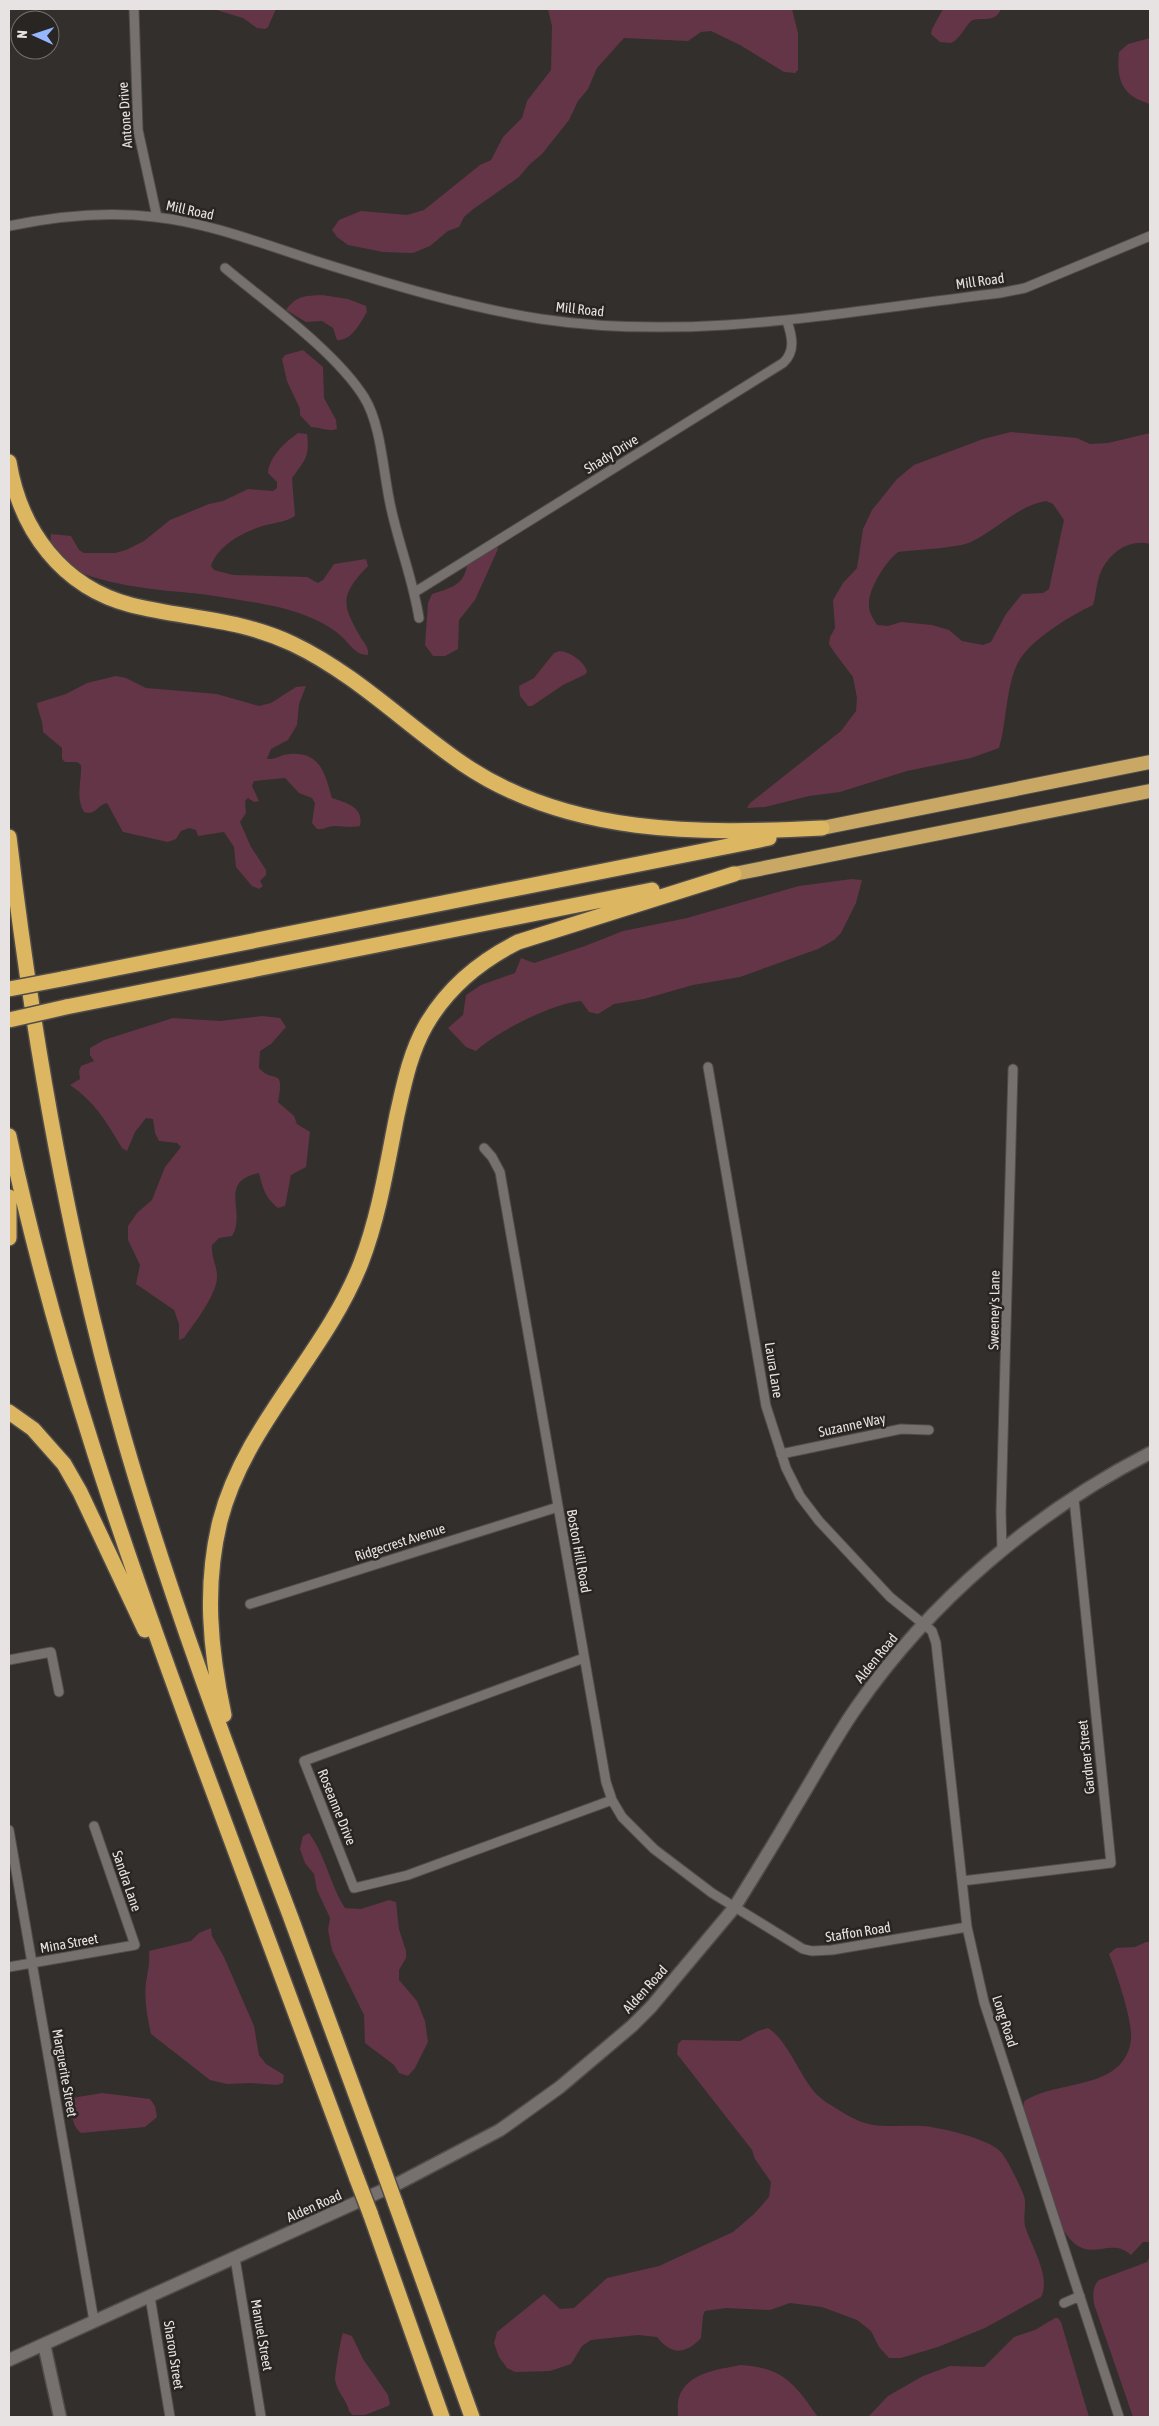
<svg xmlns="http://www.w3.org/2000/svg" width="1159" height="2426" font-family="'Asap Condensed',sans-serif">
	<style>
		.green { fill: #633547; fill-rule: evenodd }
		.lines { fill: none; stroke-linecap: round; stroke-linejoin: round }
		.minor-casing { stroke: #504c4a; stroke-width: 11 }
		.secondary-casing { stroke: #504c4a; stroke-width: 15 }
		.trunk-casing { stroke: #504c4a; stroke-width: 16 }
		.motorway-casing { stroke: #504c4a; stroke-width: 18 }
		.minor { stroke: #76716e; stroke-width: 9 }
		.secondary { stroke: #76716e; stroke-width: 12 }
		.trunk { stroke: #c8a864; stroke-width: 14 }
		.motorway { stroke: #ddb661; stroke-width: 15 }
		.motorway-bridge-casing { stroke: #504c4a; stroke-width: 18; stroke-linecap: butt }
		.motorway-bridge { stroke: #ddb661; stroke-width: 15 }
		.labels { text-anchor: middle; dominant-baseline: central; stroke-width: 5; stroke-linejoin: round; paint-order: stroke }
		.street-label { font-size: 14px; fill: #e6e3e2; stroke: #292523 }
	</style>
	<rect width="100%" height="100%" fill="#332f2d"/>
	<path class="green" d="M213,9h63l-8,18 -3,2 -8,-1 -14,-10z
		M548,9h244l6,24v37l-3,3 -11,-1 -44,-27 -29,-14 -10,1 -13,9 -64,-3 -27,30 -9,21 -10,12 -9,19 -27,34 -12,10 -11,13 -47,33 -8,7 -5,10 -11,4 -18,15 -17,7 -30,-1 -35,-7 -11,-8 -5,-7 7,-10 22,-9 46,4 17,-5 56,-45 11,-5 12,-23 19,-19 5,-17 24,-31 1,-44z
		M943,9h58c-6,14 -16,8 -28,11 -6,2 -12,19 -22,23l-11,-1 -9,-8 1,-5z
		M1150,38v66c-28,-8 -34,-24 -31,-52l9,-8z
		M322,295l26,4 18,7 1,6c-7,11 -15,29 -30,28l-4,-12 -11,-7 -16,1 -20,-12c11,-15 19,-14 36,-15z
		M303,350l20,17 1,31 12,22 1,9c-11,3 -16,-2 -26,-2l-11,-12v-6l-13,-28 -5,-22 3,-4z
		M1011,432l66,6 13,6 18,-1 42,-10v111c-22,-6 -44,11 -51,33 -3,9 -3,19 -6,28 -23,11 -58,32 -73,54 -14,22 -13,63 -21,89l-28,10 -64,13 -67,21 -31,4 -44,11 -18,1 3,-5 91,-72 15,-20 1,-13 -4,-21 -19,-25 -5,-8 1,-7 5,-9 -2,-28 10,-17 14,-15 6,-39 9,-19 25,-31 17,-14 69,-26zM1046,501l7,3 11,16 -15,69 -6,4 -21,1 -16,20 -15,28 -8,3 -21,-4 -13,-11 -17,-5 -31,-3 -13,4 -11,-1c-4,-7 -9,-13 -8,-22 0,-15 17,-42 29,-51 16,-2 61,-4 73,-10 26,-12 46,-36 75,-41z
		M298,433l9,1c3,23 -2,26 -15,44l3,38c-7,5 -20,7 -29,9 -21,6 -48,20 -55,41l3,4 19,5 74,2 11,6 5,-3 11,-16 32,-5 2,7c-28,29 -27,38 -7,72 4,6 8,10 7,17 -13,0 -18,-11 -27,-19 -17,-16 -50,-27 -73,-31 -20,-4 -40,-7 -60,-10 -35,-5 -165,-8 -157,-61l20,2 8,14 5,3h31l11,-3 18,-9 26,-21 39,-16 14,-3 25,-12 25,2 4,-3v-6l-9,-9c1,-16 17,-31 30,-40z
		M496,544l2,5 -23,51 -16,20 -1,29 -13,7h-12l-8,-11 3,-42 4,-9c22,-7 33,-9 36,-34z
		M560,651c11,1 23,10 27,20l-1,3 -23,11 -31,21h-4l-8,-10 -1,-10 15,-8 20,-25z
		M116,676l10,2 20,10 71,6 42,12 12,-3 25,-16 10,-1 -7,18 -2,21 -9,15 -17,9 -4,10c9,1 15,-5 23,-5 31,-2 35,20 42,44 15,5 32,9 28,28 -12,2 -16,0 -26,0 -6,0 -10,4 -17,3l-5,-6 3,-20 -3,-5 -13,-5 -14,-15 -31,3 -2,5 7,15 -5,1 -6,-4 -3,3 1,12 -6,9 11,25 15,23v5l-6,6 3,5 -4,3 -7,-3 -16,-19 -2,-20 -10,-15 -26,4 -2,-6 -7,-2 -8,3 -5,8 -8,3 -45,-10 -16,-29c-10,2 -11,13 -23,9 -9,-14 -2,-31 -3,-47l-4,-3h-12l-3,-3v-11l-19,-16c0,-14 -5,-18 -6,-29l29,-9 21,-11z
		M852,879l10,1 -6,23 -15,30 -7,7 -16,9 -78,28 -47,8 -49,14 -30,5 -16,10 -9,-2 -8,-11c-28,2 -85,31 -105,50l-10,-4 -18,-19 15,-13 3,-20 15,-10 34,-12 6,-15 13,5 51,-17 38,-15 64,-13 112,-32z
		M262,1016l18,2 6,9 -15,17 -11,7 -1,17c15,17 26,-3 19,34l16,14 3,8 13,8 -4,35 -15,8 -6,31 -7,2c-13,-11 -15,-19 -19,-35 -42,8 -12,40 -27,63l-13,2 -7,7c-1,12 5,20 5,31 1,17 -23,48 -33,62l-5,2v-16l-5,-14 -38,-26 4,-19 -12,-25v-14l9,-13 15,-13 13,-33 16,-20 -4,-4 -18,-2 -4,-8 -2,-14 -7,-1 -11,14 -8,19 -5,-3c-15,-25 -27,-46 -52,-63l10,-6 -1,-8 2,-5 13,-5 -4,-6v-7l14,-8 69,-22 47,3z
		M309,1833c17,23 21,52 36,75l16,1 28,-9 7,2 3,27 7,22v7l-7,12v10l18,21 8,20 3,21 -13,26 -7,8 -9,-3 -5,-8 -29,-22 -1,-28 -32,-65 -4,-20 2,-12 -13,-28 -3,-16 -9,-11 -5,-14 3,-13z
		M211,1928l1,8 12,21 30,69 5,29 7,9 18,11 -1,8 -6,2 -27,-2 -23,1 -17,-4 -59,-46c-4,-18 -7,-34 -5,-52 2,-11 4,-19 3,-31l42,-10 8,-8z
		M1146,1942h4v300h-7l-12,13c-17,-16 -34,1 -51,-8 -29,-15 -47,-102 -56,-133 0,-3 -1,-9 0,-12 2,-3 7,-4 10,-6 33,-15 92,-9 97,-57 2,-18 -15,-67 -22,-85l7,-6 19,-1z
		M768,2028c17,10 31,44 44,61 7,10 19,16 30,23 32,20 45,12 80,14 18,1 67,13 79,26 6,7 20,35 23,44 3,10 -2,23 2,33 7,20 25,49 15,68l-56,31 -47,19 -37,11h-12l-10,-11 -8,-16 -14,-11 -35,-13 -32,-4 -20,7 -44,-2 -21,3 -2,5 -2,22c-16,17 -30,17 -44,-1l-19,-2 -47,5 -9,6 -11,18 -21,7 -35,1 -8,-4 -8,-11 -5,-14 3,-11 47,-38 16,15 14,-1 33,-30 52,-12 74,-34 21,-18 15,-17 2,-15 -16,-23 -3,-9 -75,-96 1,-10 4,-4 58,1 18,-10z
		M102,2093l48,6 5,7 2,11 -12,10 -64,6c-10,-7 -10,-24 -9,-35z
		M1150,2256v161h-17l-39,-113c-1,-9 -2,-17 5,-24l48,-18z
		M1055,2318h3l3,4 28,95h-221l20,-21 35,-20 27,-10 34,1 30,-30 21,-7z
		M343,2333l9,3 11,23 25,36 2,9 -2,2 -23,9h-13l-3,-4c-2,-11 -13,-20 -14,-32 0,-5 6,-43 8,-46z
		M740,2365c43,2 55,19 78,52h-140c0,-6 -1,-14 1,-20 9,-25 39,-27 61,-32z"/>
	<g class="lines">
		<defs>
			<path id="minor" d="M134,9l4,121 19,87
				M9,226c48,-10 97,-15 146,-9 55,6 108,27 161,44 73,23 149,46 225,58 154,23 306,-8 459,-26l25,-5 125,-52
				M225,268c43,36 110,83 139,129 18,29 19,77 27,111 8,37 22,72 28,110
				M415,592l368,-229c13,-12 9,-27 4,-42
				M708,1067l58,339 20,62 14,28 19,25 71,76 42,34 4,12 31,284 17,75 135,415
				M484,1148l8,9 8,15 106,610 6,18 10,17 32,32 58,44 91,56 9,2 20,-1 135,-23
				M781,1454l120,-25 28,1
				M1002,1551l-1,-39 12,-443
				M250,1604l308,-97
				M584,1658l-280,103 50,127 54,-13 204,-75
				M9,1660l42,-8 8,40
				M9,1830l85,491
				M962,1881l149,-18 -37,-364
				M9,1967l126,-22 -41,-119
				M235,2258l26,159
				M150,2297l20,120
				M1064,2303l16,-7"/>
			<path id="secondary" d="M44,2344l16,73
				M9,2360l390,-177 101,-53 60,-43 72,-61 19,-19 83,-99c20,-32 40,-64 59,-97 21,-34 40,-70 63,-103 74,-107 179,-196 294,-255"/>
			<path id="trunk" d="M822,828l328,-66
				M734,874l416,-83"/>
			<path id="motorway" d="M9,462c11,68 53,125 122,143 56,14 107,13 162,39 63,30 113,81 170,120 106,72 237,70 359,64
				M9,837c24,203 59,404 115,601 47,163 107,321 167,480 30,82 60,165 91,248
				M62,979l707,-141
				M66,1007l586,-117
				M9,1136c46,215 118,422 194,628 51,139 103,277 154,415
				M9,1197v41
				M9,1412l24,17 31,35 16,28 65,138
				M224,1715c-14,-65 -20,-129 -4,-194 25,-97 105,-166 141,-258 18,-47 26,-98 36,-148 7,-31 13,-62 29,-90 22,-38 54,-64 92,-83l216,-68
				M395,2202l77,215
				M370,2213l72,204"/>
		</defs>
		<use href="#minor" class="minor-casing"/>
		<use href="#secondary" class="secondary-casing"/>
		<use href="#trunk" class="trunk-casing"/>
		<use href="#motorway" class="motorway-casing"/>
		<use href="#minor" class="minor"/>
		<use href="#secondary" class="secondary"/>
		<use href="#trunk" class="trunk"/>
		<use href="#motorway" class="motorway"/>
		<defs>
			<path id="motorway-bridge" d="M9,989l53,-10
				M9,1020l57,-13
				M382,2166l13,36
				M357,2179l13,34"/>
		</defs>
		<use href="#motorway-bridge" class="motorway-bridge-casing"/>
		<use href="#motorway-bridge" class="motorway-bridge"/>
	</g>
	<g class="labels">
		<g class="street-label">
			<text transform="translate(125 115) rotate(-94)">Antone Drive</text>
			<text transform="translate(190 210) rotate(12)">Mill Road</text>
			<text transform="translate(980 281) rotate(-8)">Mill Road</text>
			<text transform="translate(580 309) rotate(6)">Mill Road</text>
			<text transform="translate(611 454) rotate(-32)">Shady Drive</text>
			<text transform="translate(994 1310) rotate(-89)">Sweeney's Lane</text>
			<text transform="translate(774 1370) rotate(81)">Laura Lane</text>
			<text transform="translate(852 1425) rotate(-12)">Suzanne Way</text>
			<text transform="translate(400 1542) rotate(-18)">Ridgecrest Avenue</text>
			<text transform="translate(579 1551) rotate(80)">Boston Hill Road</text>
			<text transform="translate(876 1658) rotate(-51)">Alden Road</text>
			<text transform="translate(1086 1757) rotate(-96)">Gardner Street</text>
			<text transform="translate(337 1807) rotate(68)">Roseanne Drive</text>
			<text transform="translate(127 1881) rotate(71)">Sandra Lane</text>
			<text transform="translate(858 1932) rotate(-9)">Staffon Road</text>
			<text transform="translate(69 1943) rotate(-10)">Mina Street</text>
			<text transform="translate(645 1989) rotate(-48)">Alden Road</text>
			<text transform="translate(1005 2021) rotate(72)">Long Road</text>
			<text transform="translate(65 2073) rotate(80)">Marguerite Street</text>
			<text transform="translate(314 2206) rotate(-24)">Alden Road</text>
			<text transform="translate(262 2335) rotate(80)">Manuel Street</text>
			<text transform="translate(174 2355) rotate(81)">Sharon Street</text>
		</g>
	</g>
	<rect width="1159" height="2426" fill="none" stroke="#e6e3e2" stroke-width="20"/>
	<g transform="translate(35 35) rotate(273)"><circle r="24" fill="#292523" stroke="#75716f"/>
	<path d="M0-4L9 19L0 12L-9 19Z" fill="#96b6fd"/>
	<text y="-8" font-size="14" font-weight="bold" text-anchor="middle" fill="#e6e3e2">N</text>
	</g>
</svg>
